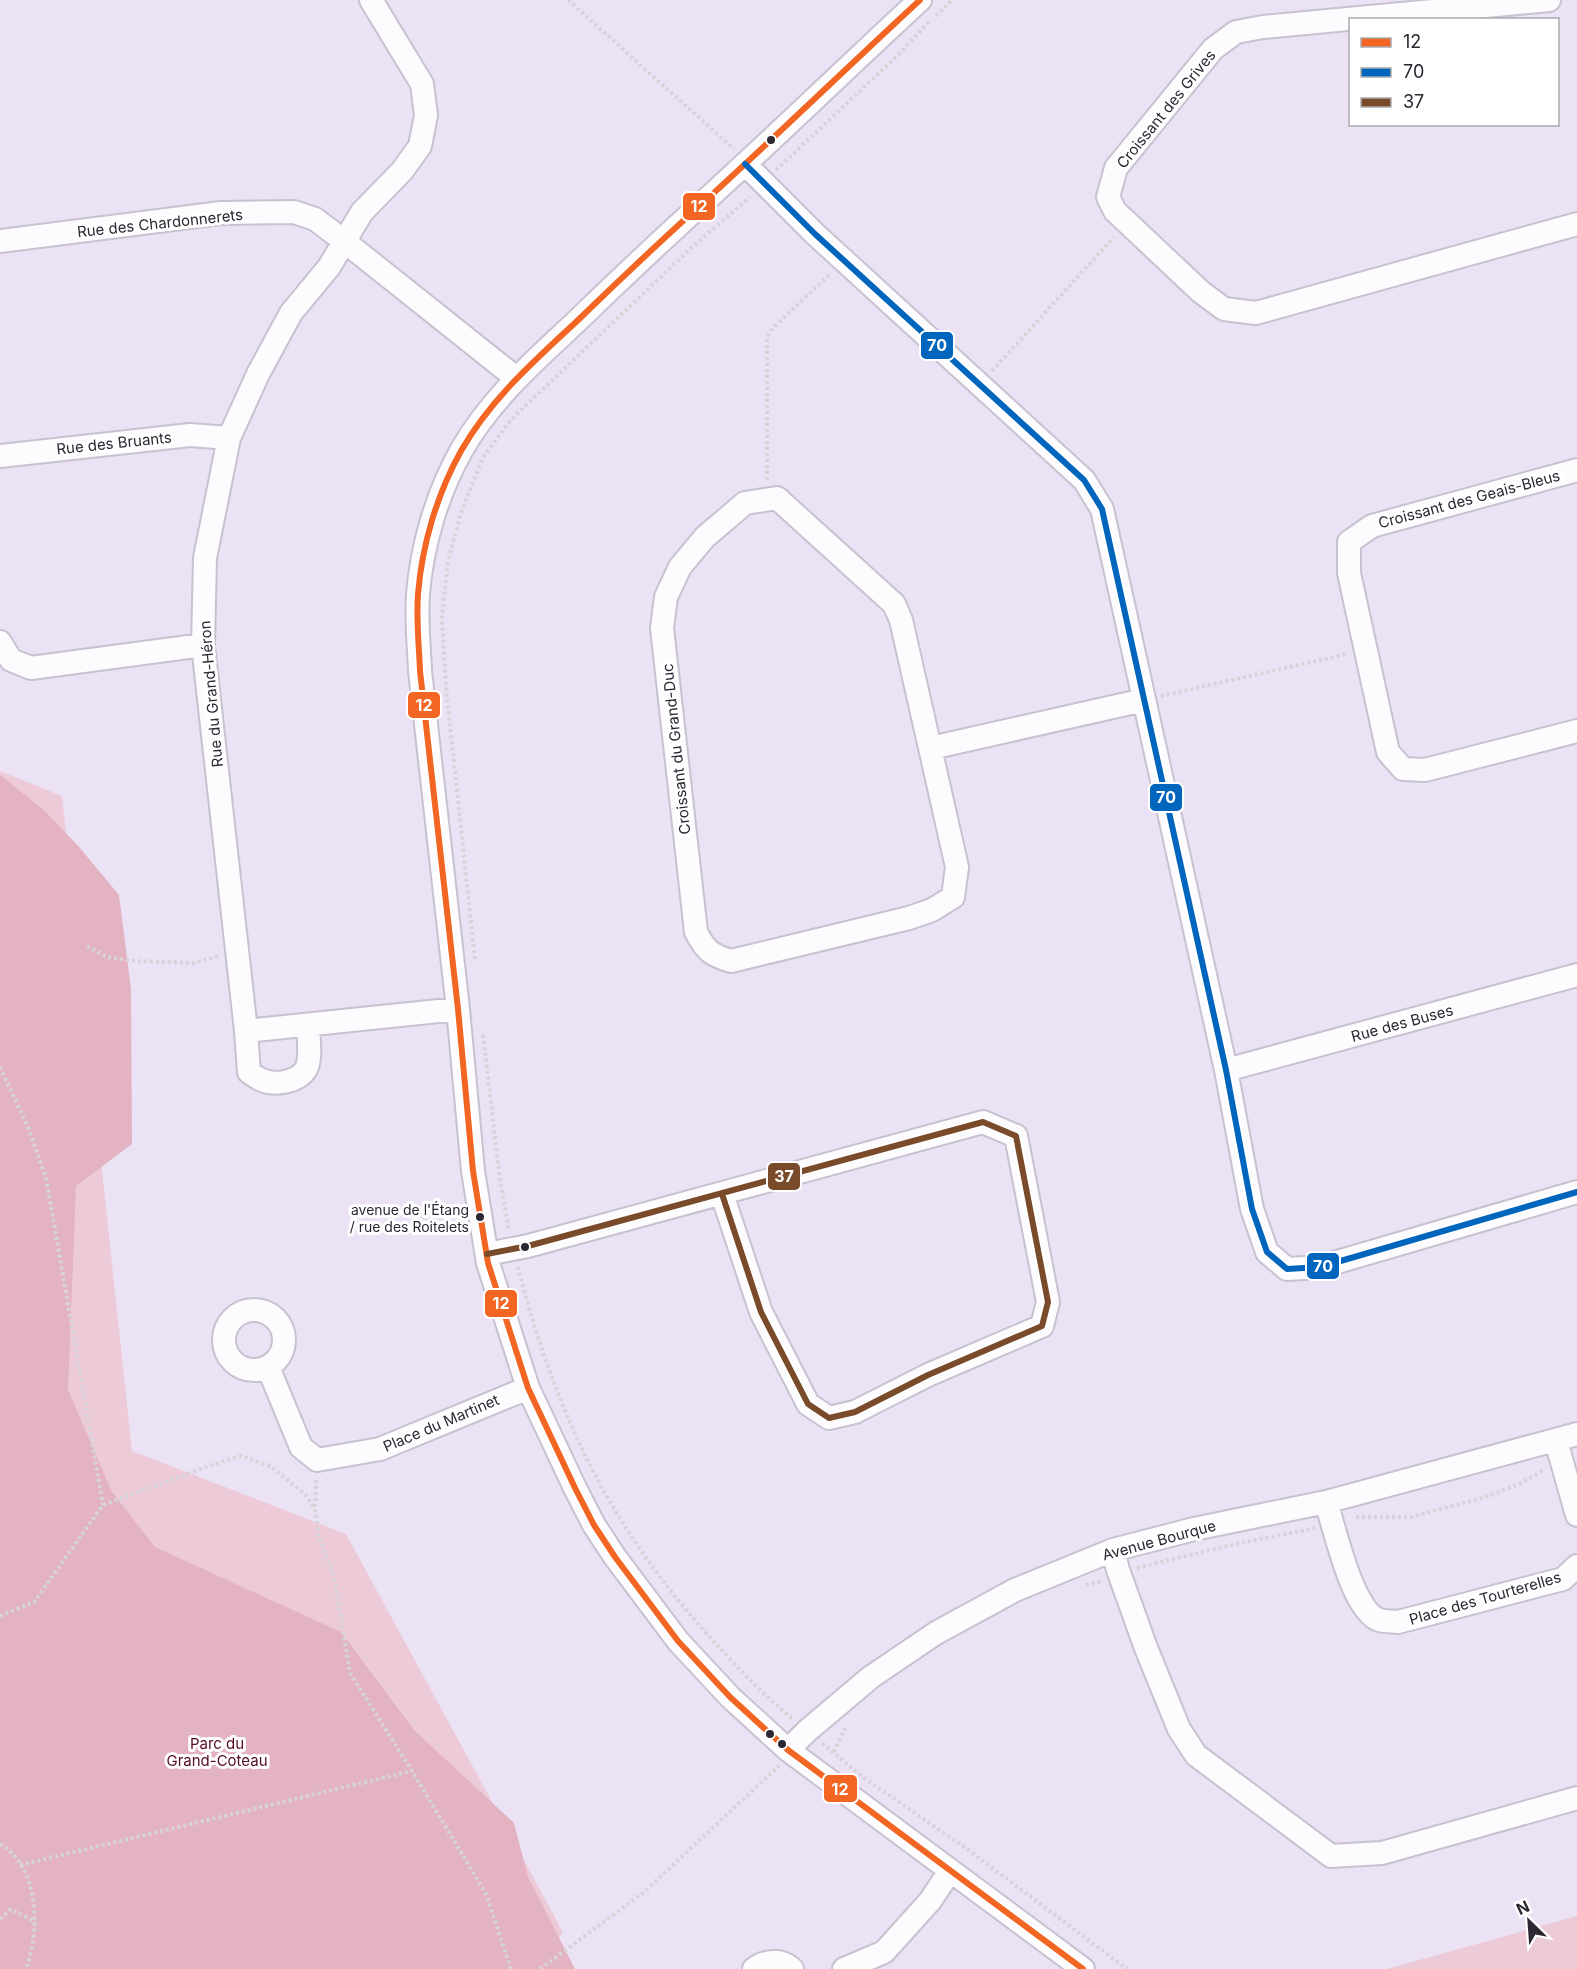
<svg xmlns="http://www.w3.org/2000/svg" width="1577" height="1969" font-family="Inter,sans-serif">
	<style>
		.green { fill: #edcad7 }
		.forest { fill: #e3b3c2 }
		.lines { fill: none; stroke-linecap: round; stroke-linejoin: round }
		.minor-casing { stroke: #c8c1d0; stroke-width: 26 }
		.path { stroke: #d6d4d9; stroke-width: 4; stroke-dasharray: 3 3; stroke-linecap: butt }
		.minor { stroke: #fcfbfe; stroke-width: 22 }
		.bus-1-casing { stroke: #fff; stroke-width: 10 }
		.bus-2-casing { stroke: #fff; stroke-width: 10 }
		.bus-3-casing { stroke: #fff; stroke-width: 10 }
		.bus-1 { stroke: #f26522; stroke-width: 6 }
		.bus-2 { stroke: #0065bd; stroke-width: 6 }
		.bus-3 { stroke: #7a4b2a; stroke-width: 6 }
		.bus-dot { fill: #2c2733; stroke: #fff; stroke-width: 2 }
		.labels { text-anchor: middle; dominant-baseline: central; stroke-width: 6; stroke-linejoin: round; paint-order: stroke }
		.bus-label { font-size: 14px; fill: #2c2733; stroke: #fff; text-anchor: end }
		.street-label { font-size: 15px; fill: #2c2733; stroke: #fff }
		.park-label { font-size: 15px; fill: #540c22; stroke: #fff }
		.line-badge { stroke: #fff; stroke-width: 2 }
		.badge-label { font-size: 16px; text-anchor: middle; font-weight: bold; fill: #fff }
	</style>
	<rect width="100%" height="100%" fill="#ebe3f5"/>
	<path class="green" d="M0,771l62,25 70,655 214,83 217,398 -30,37h-533z
		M1577,1916v53h-190z"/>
	<path class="forest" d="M0,775l44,35 36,38 39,47 12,94 1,155 -56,42 -8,204 44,102 43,55 186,85 73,98 100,93 14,54 47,92h-575z"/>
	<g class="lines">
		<defs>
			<path id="minor" d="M371,0l51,84 4,31 -6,31 -18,25 -40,41 -33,55 -38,46 -33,61 -29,64 -24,120 -2,87 43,386 212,-22
				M920,0c-79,73 -156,148 -236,220 -37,34 -73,68 -109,103 -42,39 -85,77 -114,128 -24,43 -39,94 -43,143 -2,26 1,51 2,77l38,338 15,162 15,92 40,125 47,100 19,37 21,32 63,84 52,56 58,53 295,219
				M1549,0l-286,27 -27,5 -23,17 -97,119 -8,29 7,14 86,81 23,17 32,4 321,-89
				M745,164l70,70 269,246 18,29 124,561 26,139 15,43 20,17 33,-2 257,-75
				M0,241l221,-28 73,-1 21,7 29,22 172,137
				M0,456l190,-21 39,3
				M1577,470l-205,56 -23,16v31l39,179 15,17 22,1 152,-39
				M777,498l117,106 7,16 56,247 -4,30 -21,13 -23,8 -178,43c-20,-6 -25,-10 -35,-29l-34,-304 4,-31 14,-30 25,-30 40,-34z
				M0,642l11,18 20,8 172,-23
				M931,748l213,-48
				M246,1031l3,41c4,3 8,6 13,8 13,6 36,2 44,-11 6,-11 2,-32 2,-44
				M1226,1070l351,-95
				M487,1254l41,-8 455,-124 33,14 32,166 -6,24 -114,49 -73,37 -26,6 -21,-14 -47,-92 -39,-118
				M224 1340a30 30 0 1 1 60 0a30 30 0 1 1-60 0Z
				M268,1367l33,80 16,13 63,-11 148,-61
				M1556,1441l21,74
				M1326,1502c9,27 26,108 53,118 6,2 14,1 19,2l165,-43 14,-13
				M1113,1550l5,20 28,78 33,81 17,26 135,101 51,-3 195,-55
				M788,1750l19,-19 64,-54 65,-44 79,-43 98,-40 81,-21 132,-27 251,-68
				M754,1969c12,-9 27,-10 38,0
				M844,1969l40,-17 46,-51 20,-30"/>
		</defs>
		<use href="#minor" class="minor-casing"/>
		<path class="path" d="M568,0l166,149
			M936,16l16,-16
			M776,170l116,-109 38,-40
			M992,371l122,-134
			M767,480v-143l6,-9 57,-54
			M1161,696l186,-42
			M87,946l20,11 28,4 58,2 26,-7
			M475,959l-29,-271 -4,-71 6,-56 14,-52 21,-51 23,-32 14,-15 170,-162 60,-52
			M483,1035l17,145 9,50
			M0,1067l28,60 18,51 57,327
			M518,1267c22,87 56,180 105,256 28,45 62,88 98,126 22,25 46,49 72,70
			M315,1507l1,-28
			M1356,1517h55l75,-20 31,-12 27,-15
			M1137,1568l85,-21 93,-19
			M1086,1585l16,-4
			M0,1616l34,-14 69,-97 117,-43 21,-6 29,10 35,28 10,15 4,29 15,38 16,97 62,98 74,123 25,75
			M822,1743l42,35 103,71 160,120
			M834,1752l11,-24
			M0,1844c40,23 40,86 26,125
			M20,1865l392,-94
			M0,1919l11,-10 25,13
			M540,1969l104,-77 135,-126"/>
		<use href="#minor" class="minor"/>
		<defs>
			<path id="bus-1" d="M920,0c-79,73 -156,148 -236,220 -37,34 -73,68 -109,103 -42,39 -85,77 -114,128 -24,43 -39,94 -43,143 -2,26 1,51 2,77l38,338 15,162 15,92 40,125 47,100 19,37 21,32 63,84 52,56 58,53 295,219"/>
			<path id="bus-2" d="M745,164l70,70 269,246 18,29 124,561 26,139 15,43 20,17 33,-2 257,-75"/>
			<path id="bus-3" d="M487,1254l41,-8 455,-124 33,14 32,166 -6,24 -114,49 -73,37 -26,6 -21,-14 -47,-92 -39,-118"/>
		</defs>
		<use href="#bus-1" class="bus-1-casing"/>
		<use href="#bus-2" class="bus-2-casing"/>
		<use href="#bus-3" class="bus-3-casing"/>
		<use href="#bus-1" class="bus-1"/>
		<use href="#bus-2" class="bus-2"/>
		<use href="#bus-3" class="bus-3"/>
	</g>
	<g class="bus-dot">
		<circle cx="771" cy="140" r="5"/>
		<circle cx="480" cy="1217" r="5"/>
		<circle cx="525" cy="1247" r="5"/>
		<circle cx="770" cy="1734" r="5"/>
		<circle cx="782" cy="1744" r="5"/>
	</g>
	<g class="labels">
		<g class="bus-label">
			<text x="469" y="1209">avenue de l'Étang<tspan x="469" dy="17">/ rue des Roitelets</tspan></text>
		</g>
		<g class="street-label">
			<text transform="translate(1166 109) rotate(-51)">Croissant des Grives</text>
			<text transform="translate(160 223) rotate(-6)">Rue des Chardonnerets</text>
			<text transform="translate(114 443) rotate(-6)">Rue des Bruants</text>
			<text transform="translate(1469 499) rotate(-15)">Croissant des Geais-Bleus</text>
			<text transform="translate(211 694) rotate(-95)">Rue du Grand-Héron</text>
			<text transform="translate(676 749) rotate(-96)">Croissant du Grand-Duc</text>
			<text transform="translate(1402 1023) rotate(-15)">Rue des Buses</text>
			<text transform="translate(441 1423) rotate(-23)">Place du Martinet</text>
			<text transform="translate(1159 1540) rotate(-15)">Avenue Bourque</text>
			<text transform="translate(1485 1598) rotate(-16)">Place des Tourterelles</text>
		</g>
		<g class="park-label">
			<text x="217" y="1743">Parc du<tspan x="217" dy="17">Grand-Coteau</tspan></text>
		</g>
	</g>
	<g class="line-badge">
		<rect x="682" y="192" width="34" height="29" rx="6" fill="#f26522"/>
		<rect x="920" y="331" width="34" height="29" rx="6" fill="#0065bd"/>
		<rect x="407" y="691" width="34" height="28" rx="6" fill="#f26522"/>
		<rect x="1149" y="783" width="34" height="29" rx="6" fill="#0065bd"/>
		<rect x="767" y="1162" width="34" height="29" rx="6" fill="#7a4b2a"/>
		<rect x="1306" y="1252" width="34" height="28" rx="6" fill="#0065bd"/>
		<rect x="484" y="1289" width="34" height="29" rx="6" fill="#f26522"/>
		<rect x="823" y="1774" width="35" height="29" rx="6" fill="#f26522"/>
	</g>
	<g class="badge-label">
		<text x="699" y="212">12</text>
		<text x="937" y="351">70</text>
		<text x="424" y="711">12</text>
		<text x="1166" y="803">70</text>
		<text x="784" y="1182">37</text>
		<text x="1323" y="1272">70</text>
		<text x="501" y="1309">12</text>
		<text x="840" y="1795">12</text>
	</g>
	<rect x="1349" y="18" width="210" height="108" fill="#ffffff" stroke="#aba9ad" stroke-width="1.5"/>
	<rect x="1361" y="38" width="30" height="9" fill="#f26522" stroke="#aba9ad" stroke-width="1.5"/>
	<text x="1403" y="48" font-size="18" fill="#2c2733">12</text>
	<rect x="1361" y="68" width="30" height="9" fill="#0065bd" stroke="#aba9ad" stroke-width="1.5"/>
	<text x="1403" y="78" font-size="18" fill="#2c2733">70</text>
	<rect x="1361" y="98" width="30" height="9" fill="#7a4b2a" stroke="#aba9ad" stroke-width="1.5"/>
	<text x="1403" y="108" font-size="18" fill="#2c2733">37</text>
	<g transform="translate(1529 1921) rotate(335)" stroke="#ffffff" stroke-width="4.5" paint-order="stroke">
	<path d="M0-4.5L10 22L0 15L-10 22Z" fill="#2c2733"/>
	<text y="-9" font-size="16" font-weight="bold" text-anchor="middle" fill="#2c2733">N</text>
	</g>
</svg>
